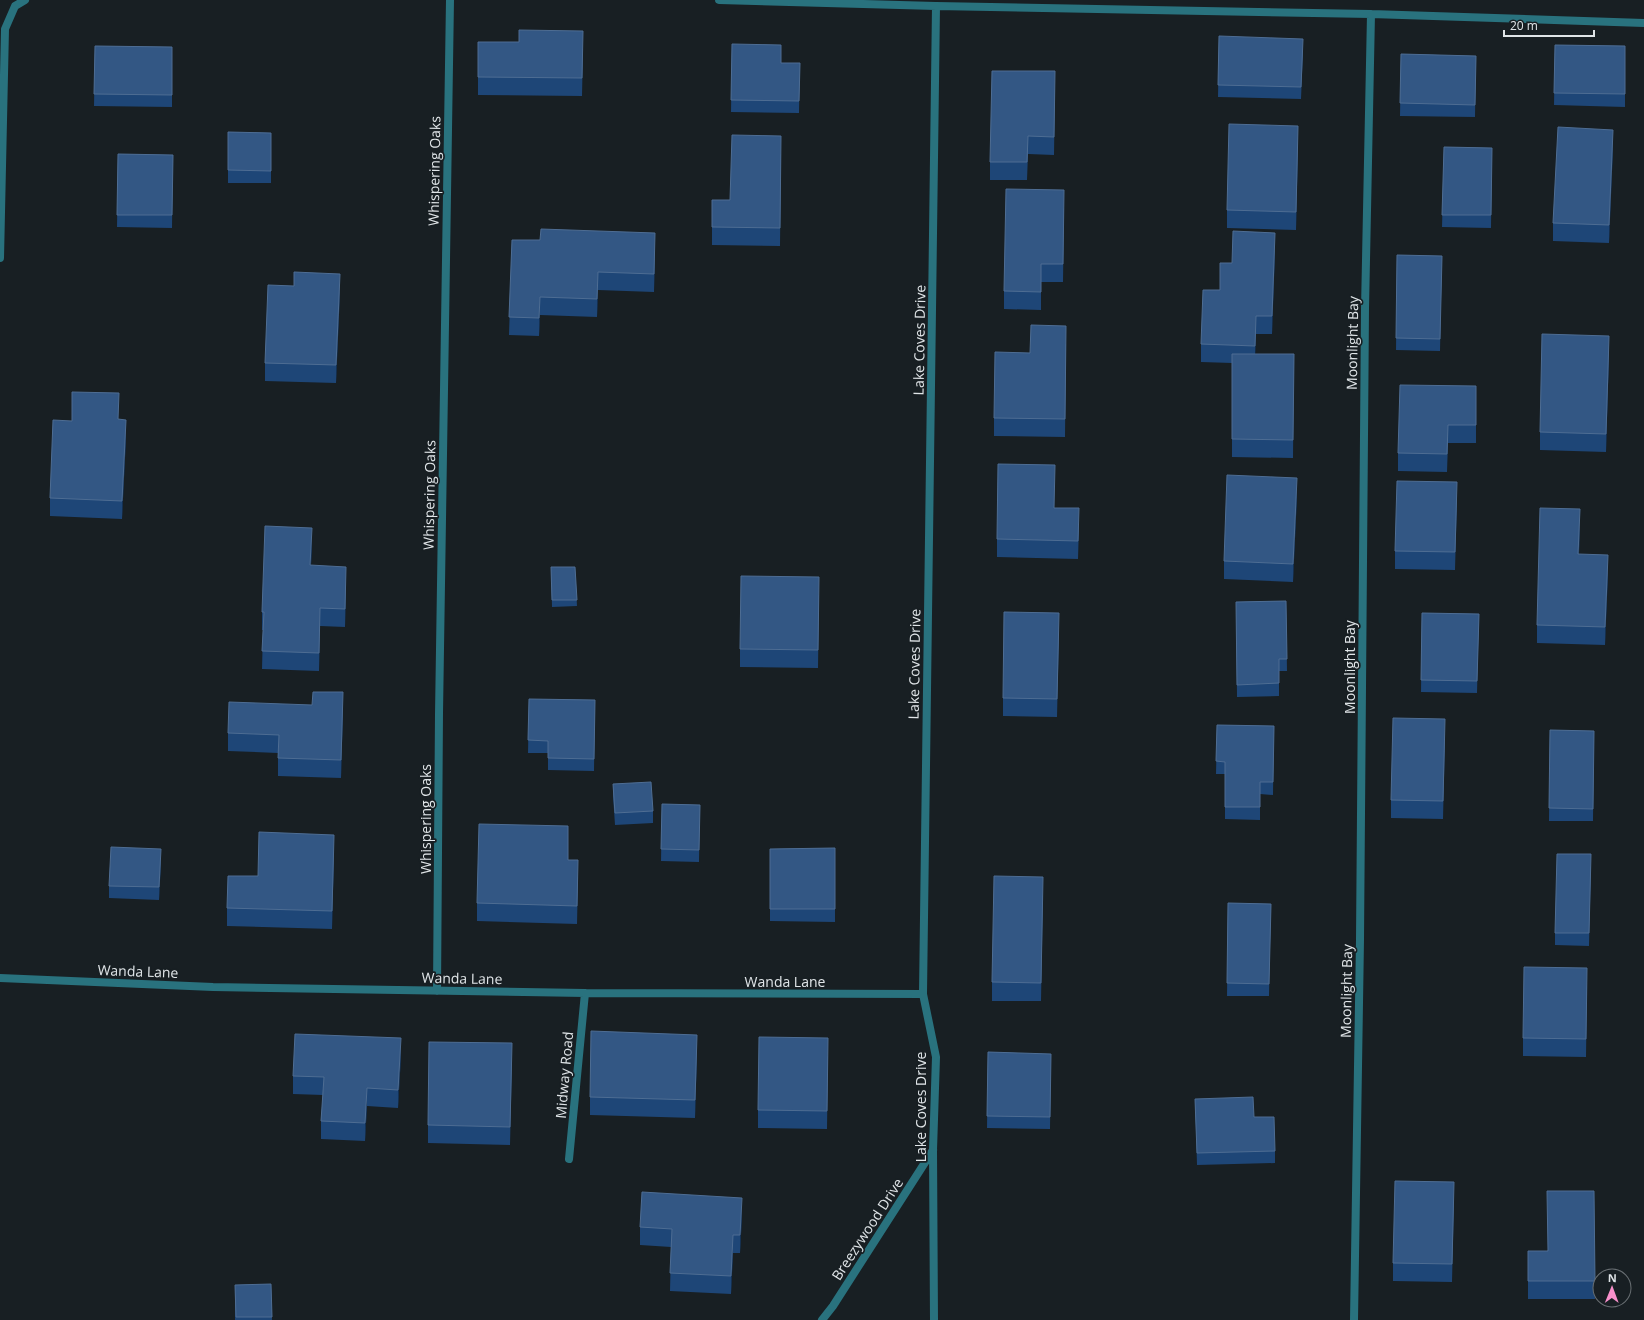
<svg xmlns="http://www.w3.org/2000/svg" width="1644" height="1320" font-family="'Open Sans',sans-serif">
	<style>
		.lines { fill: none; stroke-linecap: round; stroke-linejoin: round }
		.street { stroke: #29727e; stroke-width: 8 }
		.wall { fill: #1e4677 }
		.shaded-wall { fill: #132f51 }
		.building { fill: #335784; stroke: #4e6d93 }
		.labels { text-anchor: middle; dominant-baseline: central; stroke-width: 3.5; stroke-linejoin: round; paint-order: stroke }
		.street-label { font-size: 14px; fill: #e0e5e8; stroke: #181f23 }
	</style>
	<rect width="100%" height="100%" fill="#181f23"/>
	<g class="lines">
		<path class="street" d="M719,0l217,6 435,8 273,9
			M0,258l5,-229 10,-23 10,-6
			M0,978l213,9 372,6 338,1
			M437,991l2,-277 11,-714
			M569,1159l16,-166
			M822,1320l11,-14 100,-156
			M934,1320l-1,-170 3,-93 -13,-63 13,-988
			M1354,1320l6,-380 5,-631 6,-295"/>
	</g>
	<path class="wall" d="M1219,36l84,15 -2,48 -83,-2z
		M732,44l49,19h19l-1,50 -68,-1z
		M1555,45l70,1v61l-71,-2z
		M95,46l77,1v60l-78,-1z
		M583,49l-1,47 -104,-1v-18z
		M1401,54l75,2 -1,61 -75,-1z
		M1055,89l-1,66 -26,-1 -1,26h-37v-18z
		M228,132l43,1v50h-43z
		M1298,144l-2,86 -69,-2v-18z
		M1444,147l48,1 -1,80 -49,-1z
		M1613,148l-4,95 -56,-2v-18z
		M118,154l55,1 -1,73 -55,-1z
		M781,154l-1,92 -68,-1v-45h18z
		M1064,208l-1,74h-22v28l-37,-1v-18z
		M512,240l143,11 -1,41 -56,-2 -1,27 -57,-2 -1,21 -30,-1z
		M1275,251l-3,83h-16l-1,20h39l-1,104 -61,-1v-94l-31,-1v-18l19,-54 12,-27z
		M1397,255l45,1 -2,95 -44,-1z
		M294,286l46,6 -4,91 -71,-2v-18z
		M1066,344l-1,93 -71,-1v-18l36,-65z
		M1609,354l-3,98 -66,-2v-18z
		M1476,404v39h-28l-1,29 -49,-1v-18z
		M119,419l7,19 -4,81 -72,-3v-18z
		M1297,496l-4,86 -69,-3v-18z
		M1457,500l-2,70 -60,-1v-18z
		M1054,508l25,18 -1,33 -81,-2v-18z
		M1580,527l-1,27 29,19 -3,72 -68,-2v-18z
		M312,546l-1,19 35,20 -1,42 -25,-1 -1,45 -57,-2 1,-39h-1v-18z
		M551,567h24l2,39 -25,1z
		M819,595l-1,73 -78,-1v-18z
		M1286,601l1,70h-8v25l-42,1 -1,-95z
		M1422,613l57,1 -2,79 -56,-1z
		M1059,631l-2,86 -54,-1v-18z
		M529,699l66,1 -1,71 -46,-1v-17h-20z
		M343,710l-2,68 -63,-2v-23l-50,-2v-18z
		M1217,725l57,1 -1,69 -13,-1v26l-35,-1v-45h-9z
		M1550,730l44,1 -1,90h-44z
		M1445,737l-2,82 -52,-1v-18z
		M613,784l40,27v12l-38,2 -2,-29z
		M662,804l38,1 -1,57 -38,-1z
		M568,826v34l10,18 -1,46 -100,-3v-18z
		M835,848v74l-65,-1v-72z
		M334,853l-2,76 -105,-3v-18z
		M161,862l-2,38 -50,-2v-12z
		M1591,866l-2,80 -34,-1v-12z
		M1043,895l-2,106h-49v-19z
		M1228,903l43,1 -2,92h-42z
		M1587,986l-1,71 -63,-1v-18z
		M988,1052l63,2 -1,75 -63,-1z
		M697,1053l-2,65 -105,-3v-18z
		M401,1056l-3,52 -31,-2 -2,35 -44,-2v-18l2,-26 -30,-1v-18z
		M828,1056l-1,73 -69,-1v-18z
		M512,1061l-2,84 -82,-2v-18z
		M1195,1099l59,18 21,34v12l-78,2z
		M1594,1191l1,108h-67v-48h19z
		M1454,1200l-2,82 -59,-1v-18z
		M742,1216l-2,37h-7l-2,41 -61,-3 1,-44 -31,-2v-18z
		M271,1284l1,36h-37v-35z"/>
	<path class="shaded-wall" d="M1298,126v18l-2,86v-18z
		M1613,130v18l-4,95v-18z
		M655,233v18l-1,41v-18z
		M1275,233v18l-3,83v-18z
		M598,272v18l-1,27v-18z
		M340,274v18l-4,91v-18z
		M540,297v18l-1,21v-18z
		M1256,316v18l-1,30v-18z
		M1609,336v18l-3,98v-18z
		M126,420v18l-4,81v-18z
		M1297,478v18l-4,86v-18z
		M1580,509v18l-2,45v-18z
		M312,528v18l-2,37v-18z
		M1608,555v18l-3,72v-18z
		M346,567v18l-1,42v-18z
		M320,608v18l-1,45v-18z
		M343,692v18l-2,68v-18z
		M334,835v18l-2,76v-18z
		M161,849v13l-2,38v-13z
		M697,1035v18l-2,65v-18z
		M401,1038v18l-3,52v-18z
		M367,1088v18l-2,35v-18z
		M742,1198v18l-2,37v-18z
		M733,1235v18l-2,41v-18z"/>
	<path class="building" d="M519,30l64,1 -1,47 -104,-1v-35h41z
		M1219,36l84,3 -2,48 -83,-2z
		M732,44l49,1v18h19l-1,38 -68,-1z
		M1555,45l70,1v48l-71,-1z
		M95,46l77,1v48l-78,-1z
		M1401,54l75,2 -1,49 -75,-2z
		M992,71h63l-1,66 -26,-1 -1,26h-37z
		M1229,124l69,2 -2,86 -69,-2z
		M1558,127l55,3 -4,95 -56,-2z
		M228,132l43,1v38l-43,-1z
		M732,135l49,1 -1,92 -68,-1v-27h18z
		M1444,147l48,1 -1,67h-49z
		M118,154l55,1 -1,60h-55z
		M1006,189l58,1 -1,74h-22v28l-37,-1z
		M541,229l114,4 -1,41 -56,-2 -1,27 -57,-2 -1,21 -30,-1 3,-77h28z
		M1233,231l42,2 -3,83h-16l-1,30 -54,-2 2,-54h17v-27h12z
		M1397,255l45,1 -2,83 -44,-1z
		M294,272l46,2 -4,91 -71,-2 3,-78 26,1z
		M1031,325l35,1 -1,93 -71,-1 1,-66 35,1z
		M1542,334l67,2 -3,98 -66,-2z
		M1232,354h62l-1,86 -61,-1z
		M1400,385l76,1v39h-28l-1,29 -49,-1z
		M72,392l47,1 -1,26 8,1 -4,81 -72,-3 3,-78 19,1z
		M998,464l57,1 -1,43h25l-1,33 -81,-2z
		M1227,475l70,3 -4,86 -69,-3z
		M1397,481l60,1 -2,70 -60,-1z
		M1540,508l40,1 -2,45 30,1 -3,72 -68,-2z
		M265,526l47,2 -2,37 36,2 -1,42 -25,-1 -1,45 -57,-2 2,-39h-2z
		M551,567h24l2,33h-25z
		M741,576l78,1 -1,73 -78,-1z
		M1286,601l1,58h-8v24l-42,2 -1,-83z
		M1004,612l55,1 -2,86 -54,-1z
		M1422,613l57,1 -2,67 -56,-1z
		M313,692h30l-2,68 -63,-2 1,-23 -51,-2 1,-31 83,3z
		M529,699l66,1 -1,59 -46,-1v-17l-20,-1z
		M1393,718l52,1 -2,82 -52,-1z
		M1217,725l57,1 -1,56h-13v25h-35v-45l-9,-1z
		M1550,730l44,1 -1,78 -44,-1z
		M651,782l2,29 -38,2 -2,-29z
		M662,804l38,1 -1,45 -38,-1z
		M479,824l89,2v34h10l-1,46 -100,-3z
		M259,832l75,3 -2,76 -105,-3 1,-32h30z
		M111,847l50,2 -2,38 -50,-1z
		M835,848v61h-65v-60z
		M1557,854h34l-2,79h-34z
		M994,876l49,1 -2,106 -49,-1z
		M1228,903l43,1 -2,80 -42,-1z
		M1524,967l63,1 -1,71 -63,-1z
		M591,1031l106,4 -2,65 -105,-3z
		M295,1034l106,4 -3,52 -31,-2 -2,35 -44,-2 3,-44 -31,-1z
		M759,1037l69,1 -1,73 -69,-1z
		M429,1042l83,1 -2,84 -82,-2z
		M988,1052l63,2 -1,63 -63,-1z
		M1253,1097l1,20h20l1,34 -78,2 -2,-54z
		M1395,1181l59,1 -2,82 -59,-1z
		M1547,1191h47l1,90h-67v-30h20z
		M642,1192l100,6 -2,37h-7l-2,41 -61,-3 2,-44 -32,-2z
		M271,1284l1,33h-36l-1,-32z"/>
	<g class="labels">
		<g class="street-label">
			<text transform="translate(434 171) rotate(-89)">Whispering Oaks</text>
			<text transform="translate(919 340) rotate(-89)">Lake Coves Drive</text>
			<text transform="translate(1352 343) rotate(-89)">Moonlight Bay</text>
			<text transform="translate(429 495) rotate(-89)">Whispering Oaks</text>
			<text transform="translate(914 664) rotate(-89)">Lake Coves Drive</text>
			<text transform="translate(1349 667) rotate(-90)">Moonlight Bay</text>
			<text transform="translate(425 819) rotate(-90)">Whispering Oaks</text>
			<text transform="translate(138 971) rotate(2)">Wanda Lane</text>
			<text transform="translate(462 978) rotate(1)">Wanda Lane</text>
			<text x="785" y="981">Wanda Lane</text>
			<text transform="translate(1346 991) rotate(-89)">Moonlight Bay</text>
			<text transform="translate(564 1075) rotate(-85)">Midway Road</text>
			<text transform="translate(920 1107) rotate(-90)">Lake Coves Drive</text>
			<text transform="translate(867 1229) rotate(-57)">Breezywood Drive</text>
		</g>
	</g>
	<g transform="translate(1612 1288) rotate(1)"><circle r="19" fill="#181f23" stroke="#686e72"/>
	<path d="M0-3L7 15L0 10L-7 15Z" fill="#f890cb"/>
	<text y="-6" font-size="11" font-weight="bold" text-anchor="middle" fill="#e0e5e8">N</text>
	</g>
	<path d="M1504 30v6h90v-6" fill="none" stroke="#e0e5e8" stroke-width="2"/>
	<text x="1510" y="30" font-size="12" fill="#e0e5e8" stroke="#181f23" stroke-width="3" paint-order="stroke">20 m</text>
</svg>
